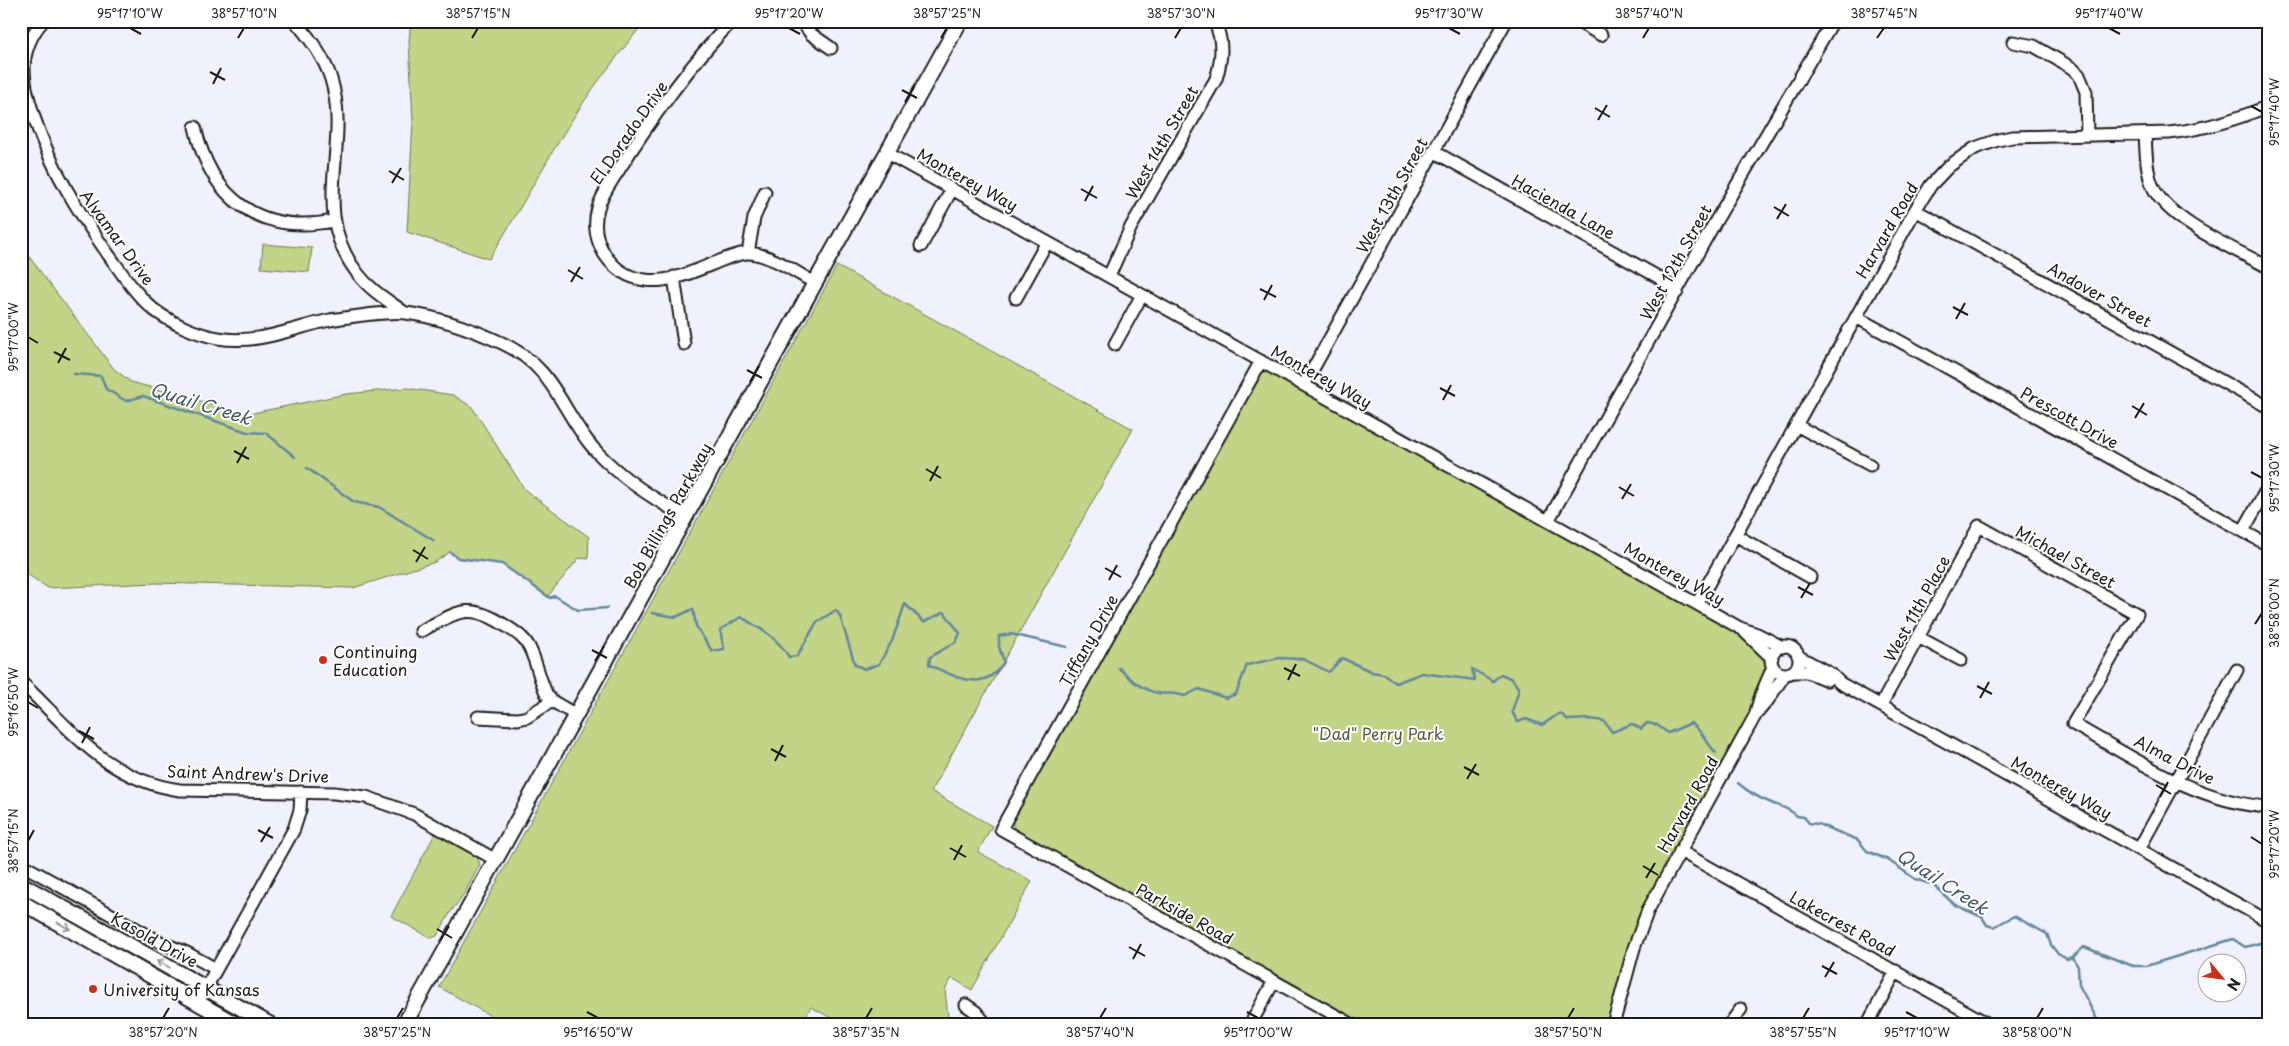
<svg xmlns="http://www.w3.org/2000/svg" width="2289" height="1046" font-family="'Playpen Sans',sans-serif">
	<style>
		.green { fill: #c3d387; stroke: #707852 }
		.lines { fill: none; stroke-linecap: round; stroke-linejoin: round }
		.stream { stroke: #63889d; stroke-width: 2.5 }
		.minor-casing { stroke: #1c1c1c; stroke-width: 15 }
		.major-casing { stroke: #1c1c1c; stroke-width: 18 }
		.minor { stroke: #fff; stroke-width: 11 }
		.major { stroke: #fff; stroke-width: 14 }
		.oneway { stroke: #999 }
		.ticks { fill: none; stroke: #1c1c1c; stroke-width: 2 }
		.poi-dot { fill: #c8321e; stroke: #fff; stroke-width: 2 }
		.labels { text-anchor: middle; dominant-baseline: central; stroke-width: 4; stroke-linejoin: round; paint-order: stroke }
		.street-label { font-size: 16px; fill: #1c1c1c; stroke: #fff }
		.poi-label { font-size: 16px; fill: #1c1c1c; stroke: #fff; text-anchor: start }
		.park-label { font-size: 16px; fill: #565c41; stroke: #fff }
		.water-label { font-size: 18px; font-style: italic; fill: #455b67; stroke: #fff }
		.neatline { fill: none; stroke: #1c1c1c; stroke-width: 2 }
		.ticks-label { font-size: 12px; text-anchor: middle; fill: #1c1c1c }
	</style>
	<rect width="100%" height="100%" fill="#f1f1fd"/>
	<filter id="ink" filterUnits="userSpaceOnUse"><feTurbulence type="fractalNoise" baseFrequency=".02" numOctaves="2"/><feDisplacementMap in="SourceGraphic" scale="10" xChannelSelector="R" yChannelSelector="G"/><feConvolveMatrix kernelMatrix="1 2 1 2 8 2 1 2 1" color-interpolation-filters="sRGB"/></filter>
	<g filter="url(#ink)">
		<path class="green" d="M411,21h234c-17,22 -35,44 -51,66 -39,55 -69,116 -105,172l-82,-27 6,-111 -4,-80z
			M263,244l49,4 -3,24 -48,-4z
			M21,246l93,123 17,13 117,32 98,-20 61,-6 46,7 19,12 53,83 64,47 -1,22 -9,-1 -31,38 -46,-32 -44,-6 -8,-6 -15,10 -82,26 -198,-5 -107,5 -27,-18z
			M837,266l296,163 -202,362 61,35 -14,26 54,29 -60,109 -20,-12 -7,12 4,35h-105l-33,-18 -10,18h-294l-68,-38z
			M1264,372l6,1 471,262 27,24v15l-25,52 -93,169 -42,130h-245l-347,-194 -3,-5v-8l245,-442z
			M436,832l40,23 4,9 -14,27 -16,22 -13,23 -6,2 -40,-22z"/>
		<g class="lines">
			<path class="stream" d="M74,374l27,2 5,13 20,12 17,-5 104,36 19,1 29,24
				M307,468l47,34 25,5 54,33
				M450,552l8,6 44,6 48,34 5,-2 23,14 29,-2
				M652,613l24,4 17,-8 3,17 16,25 12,-2 -4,-19 21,-13c20,12 36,20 48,40l8,-1 20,-34 19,-12 4,6 15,49 10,4 14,-5 13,-23 13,-37 19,18 20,-10 16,21 -4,9 -26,15 -1,8c28,12 55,29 75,-3l-5,-15v-11l12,-2 56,13
				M1119,668c11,11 23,22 39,25 11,2 13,-2 27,3l14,-7 27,9 10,-4 11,-29 32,-7 24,1 26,13 13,-14 30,14 12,2 12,9 26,-10 53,7 -3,-11 21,12 8,-7 11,5 7,10 -7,23 6,10 8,-3 16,6 18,-12 8,7 22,-1 14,2 8,11 20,-8 9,5 6,-6 10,2 11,8 23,-10c12,9 15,19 25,30
				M1738,783c9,8 19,14 31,19 11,5 19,5 28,14l7,1 5,6 9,1 40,16 9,11 21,9 27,19 18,6 22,20 27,12 5,8 7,2 20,-11 33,18 4,11 7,9 9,5 6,-2 11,-10 49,19h13l87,-27 12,8 15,-4 8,9
				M2073,957l5,10 1,18 21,40"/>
			<defs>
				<path id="minor" d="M43,21c-12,13 -19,31 -19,48 0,17 6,35 11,51 17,50 43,91 73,134 14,19 27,40 45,55 18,14 43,25 65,29 40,7 74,-10 112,-18 19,-3 58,-9 76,-7 31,4 68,17 96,30 55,26 57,66 92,106 27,29 58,49 92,68
					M295,21c15,17 29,36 36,58 21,68 -23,131 27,195 13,17 31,27 47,39
					M732,21c-40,41 -82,99 -112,147 -8,13 -18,26 -22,40 -10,33 13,68 47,72 26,4 56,-12 80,-21 7,-2 17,-7 25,-6 24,3 45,19 65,30
					M801,21l10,13 20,14
					M1577,21l24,14
					M2013,42l21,4 38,22 7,7 7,17 1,43
					M195,127c16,72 64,108 139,94
					M2145,134c1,17 1,37 8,53 15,34 82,62 115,80
					M1433,151l225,126 19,15
					M887,153l853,475 17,6 25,13
					M1915,210l353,197
					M921,246l31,-57
					M748,253l6,-35 11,-26
					M1109,276l22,-49 85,-148c6,-20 8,-38 -2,-58
					M674,277l10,67
					M1016,298l31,-56
					M1856,317l412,228
					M1115,344l27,-49
					M1261,361l-260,468 352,196
					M1304,385l202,-364
					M1796,425l74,40
					M1548,521l166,-297 119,-203
					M2243,531l25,-44
					M1735,535l75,42
					M1697,604l220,-397 14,-22 18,-19 26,-18 23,-8 14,-3 157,-4c35,-4 67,-13 99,-27
					M421,631c37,-19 47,-30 85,-5 9,6 18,11 23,21 8,15 10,32 18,48l5,6 24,14
					M1745,632l27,26
					M1918,637l43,23
					M1771 660a14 14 0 1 1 28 0a14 14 0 1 1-28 0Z
					M1798,656l33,18 9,9 428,238
					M1793,672h14l20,8
					M21,682c51,48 85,98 159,108l154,3 32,4 48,17 82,46
					M1881,705l98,-179 158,88 -64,110c61,34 123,78 195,83
					M1756,712l5,-17 12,-28
					M478,717l40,2 9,-2 25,-16
					M2139,849l98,-179
					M1680,851l310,174
					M21,864l139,78 27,11 29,16
					M198,1002l96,-173 6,-19 1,-18
					M966,1005l10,7 11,13
					M1250,1025l24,-44
					M1613,1025l21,-77 14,-38 108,-196 12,-14 17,-26
					M1729,1025l12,-16
					M1867,1025l29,-54"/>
				<path id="major" d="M21,884l250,141
					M21,902l216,123
					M404,1025l556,-1004"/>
			</defs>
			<use href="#minor" class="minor-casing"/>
			<use href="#major" class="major-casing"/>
			<use href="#minor" class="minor"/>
			<use href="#major" class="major"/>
		</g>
		<defs><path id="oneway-shaft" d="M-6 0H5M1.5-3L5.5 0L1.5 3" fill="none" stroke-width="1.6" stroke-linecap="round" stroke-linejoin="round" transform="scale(1.25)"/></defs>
		<g class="oneway">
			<use href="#oneway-shaft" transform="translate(64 926) rotate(29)"/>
			<use href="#oneway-shaft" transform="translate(163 964) rotate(-151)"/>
		</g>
	</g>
	<path class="ticks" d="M130,28l11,6M789,28l11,6M1449,28l11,6M2109,28l11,6M238,38l6,-10M472,38l6,-10M941,38l6,-10M1175,38l6,-10M1643,38l6,-10M1877,38l7,-10M210,72l15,8M213,84l8,-16M902,90l15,8M905,102l9,-15M2251,106l11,6M1595,108l15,9M1598,120l9,-15M389,171l15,9M392,183l9,-15M1081,189l16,9M1085,201l8,-15M1774,207l15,9M1777,219l9,-15M568,270l15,9M571,282l9,-15M1260,289l16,8M1264,300l8,-15M1953,307l15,8M1956,319l9,-16M28,337l10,6M54,352l16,8M58,363l8,-15M747,370l15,8M750,382l9,-16M1440,388l15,8M1443,400l8,-15M2132,406l15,9M2135,418l9,-15M234,451l15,8M237,463l9,-16M926,469l15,9M2251,472l11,6M930,481l8,-15M1619,487l15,9M1622,499l9,-15M413,550l15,9M416,562l9,-15M1105,568l16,9M1109,580l8,-15M1798,587l15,8M1801,598l9,-15M2255,624l7,-11M592,650l15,8M595,661l9,-15M1284,668l16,8M1288,680l8,-16M1977,686l15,8M1980,698l9,-16M28,702l10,6M79,731l15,8M82,743l8,-16M771,749l15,8M775,761l8,-16M1464,767l15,8M1467,779l9,-15M2156,785l15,9M2160,797l8,-15M258,830l15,8M2251,837l11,7M28,841l6,-11M261,842l9,-15M950,848l16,9M954,860l8,-15M1643,866l15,9M1646,878l9,-15M437,929l15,9M440,941l9,-15M1129,947l16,9M1133,959l8,-15M1822,966l15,8M1825,977l9,-15M587,1012l11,6M1247,1012l11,6M1906,1012l11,6M163,1018l6,-10M397,1018l6,-10M866,1018l6,-10M1100,1018l6,-10M1568,1018l6,-10M1803,1018l6,-10M2037,1018l6,-10"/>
	<g class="poi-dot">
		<circle cx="323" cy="660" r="5"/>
		<circle cx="93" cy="989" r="5"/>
	</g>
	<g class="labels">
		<g class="street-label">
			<text transform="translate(628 132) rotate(-55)">El Dorado Drive</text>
			<text transform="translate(1161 142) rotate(-60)">West 14th Street</text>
			<text transform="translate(968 179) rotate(29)">Monterey Way</text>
			<text transform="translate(1391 195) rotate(-61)">West 13th Street</text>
			<text transform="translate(1564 206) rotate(29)">Hacienda Lane</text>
			<text transform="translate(1886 230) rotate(-60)">Harvard Road</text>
			<text transform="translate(118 237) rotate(54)">Alvamar Drive</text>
			<text transform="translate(1675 262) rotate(-61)">West 12th Street</text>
			<text transform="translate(2100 294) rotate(29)">Andover Street</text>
			<text transform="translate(1322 376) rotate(29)">Monterey Way</text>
			<text transform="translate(2070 417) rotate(29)">Prescott Drive</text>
			<text transform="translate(667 515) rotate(-61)">Bob Billings Parkway</text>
			<text transform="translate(2066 556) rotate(29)">Michael Street</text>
			<text transform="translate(1675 573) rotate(29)">Monterey Way</text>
			<text transform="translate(1916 608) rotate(-61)">West 11th Place</text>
			<text transform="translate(1088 640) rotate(-61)">Tiffany Drive</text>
			<text transform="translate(2175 759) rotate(27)">Alma Drive</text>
			<text transform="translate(248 773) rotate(2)">Saint Andrew's Drive</text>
			<text transform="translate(2062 787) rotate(29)">Monterey Way</text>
			<text transform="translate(1687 804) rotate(-61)">Harvard Road</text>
			<text transform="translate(1185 913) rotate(29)">Parkside Road</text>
			<text transform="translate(1843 923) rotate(29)">Lakecrest Road</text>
			<text transform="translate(155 939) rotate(29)">Kasold Drive</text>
		</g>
		<g class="poi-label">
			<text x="333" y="651">Continuing<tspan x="333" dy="18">Education</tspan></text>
			<text x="103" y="989">University of Kansas</text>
		</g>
		<g class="park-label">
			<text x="1378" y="733">"Dad" Perry Park</text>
		</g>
		<g class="water-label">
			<text transform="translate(201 403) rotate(17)">Quail Creek</text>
			<text transform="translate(1943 881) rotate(33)">Quail Creek</text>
		</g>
	</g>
	<rect width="2289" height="1046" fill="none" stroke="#fff" stroke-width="55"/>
	<g transform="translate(2222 978) rotate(119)"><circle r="24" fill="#ffffff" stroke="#a4a4a4"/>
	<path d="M0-4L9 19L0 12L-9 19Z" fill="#c8321e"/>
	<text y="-8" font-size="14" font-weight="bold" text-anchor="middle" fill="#1c1c1c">N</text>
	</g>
	<rect x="28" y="28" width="2234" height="990" class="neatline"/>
	<g class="ticks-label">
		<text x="130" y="18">95°17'10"W</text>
		<text x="244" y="18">38°57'10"N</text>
		<text x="478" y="18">38°57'15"N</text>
		<text x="789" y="18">95°17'20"W</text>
		<text x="947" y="18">38°57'25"N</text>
		<text x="1181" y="18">38°57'30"N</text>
		<text x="1449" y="18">95°17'30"W</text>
		<text x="1649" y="18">38°57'40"N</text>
		<text x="1884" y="18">38°57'45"N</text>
		<text x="2109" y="18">95°17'40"W</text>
		<text transform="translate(2275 112) rotate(-90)" y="4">95°17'40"W</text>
		<text transform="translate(14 337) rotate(-90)" y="4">95°17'00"W</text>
		<text transform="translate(2275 478) rotate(-90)" y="4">95°17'30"W</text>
		<text transform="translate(2275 613) rotate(-90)" y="4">38°58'00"N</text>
		<text transform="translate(14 702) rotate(-90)" y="4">95°16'50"W</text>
		<text transform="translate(14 841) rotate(-90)" y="4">38°57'15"N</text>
		<text transform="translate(2275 844) rotate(-90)" y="4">95°17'20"W</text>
		<text x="163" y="1037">38°57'20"N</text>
		<text x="397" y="1037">38°57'25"N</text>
		<text x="598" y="1037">95°16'50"W</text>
		<text x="866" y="1037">38°57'35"N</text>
		<text x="1100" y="1037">38°57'40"N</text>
		<text x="1258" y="1037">95°17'00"W</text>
		<text x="1568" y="1037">38°57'50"N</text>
		<text x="1803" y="1037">38°57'55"N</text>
		<text x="1917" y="1037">95°17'10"W</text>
		<text x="2037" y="1037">38°58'00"N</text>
	</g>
</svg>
